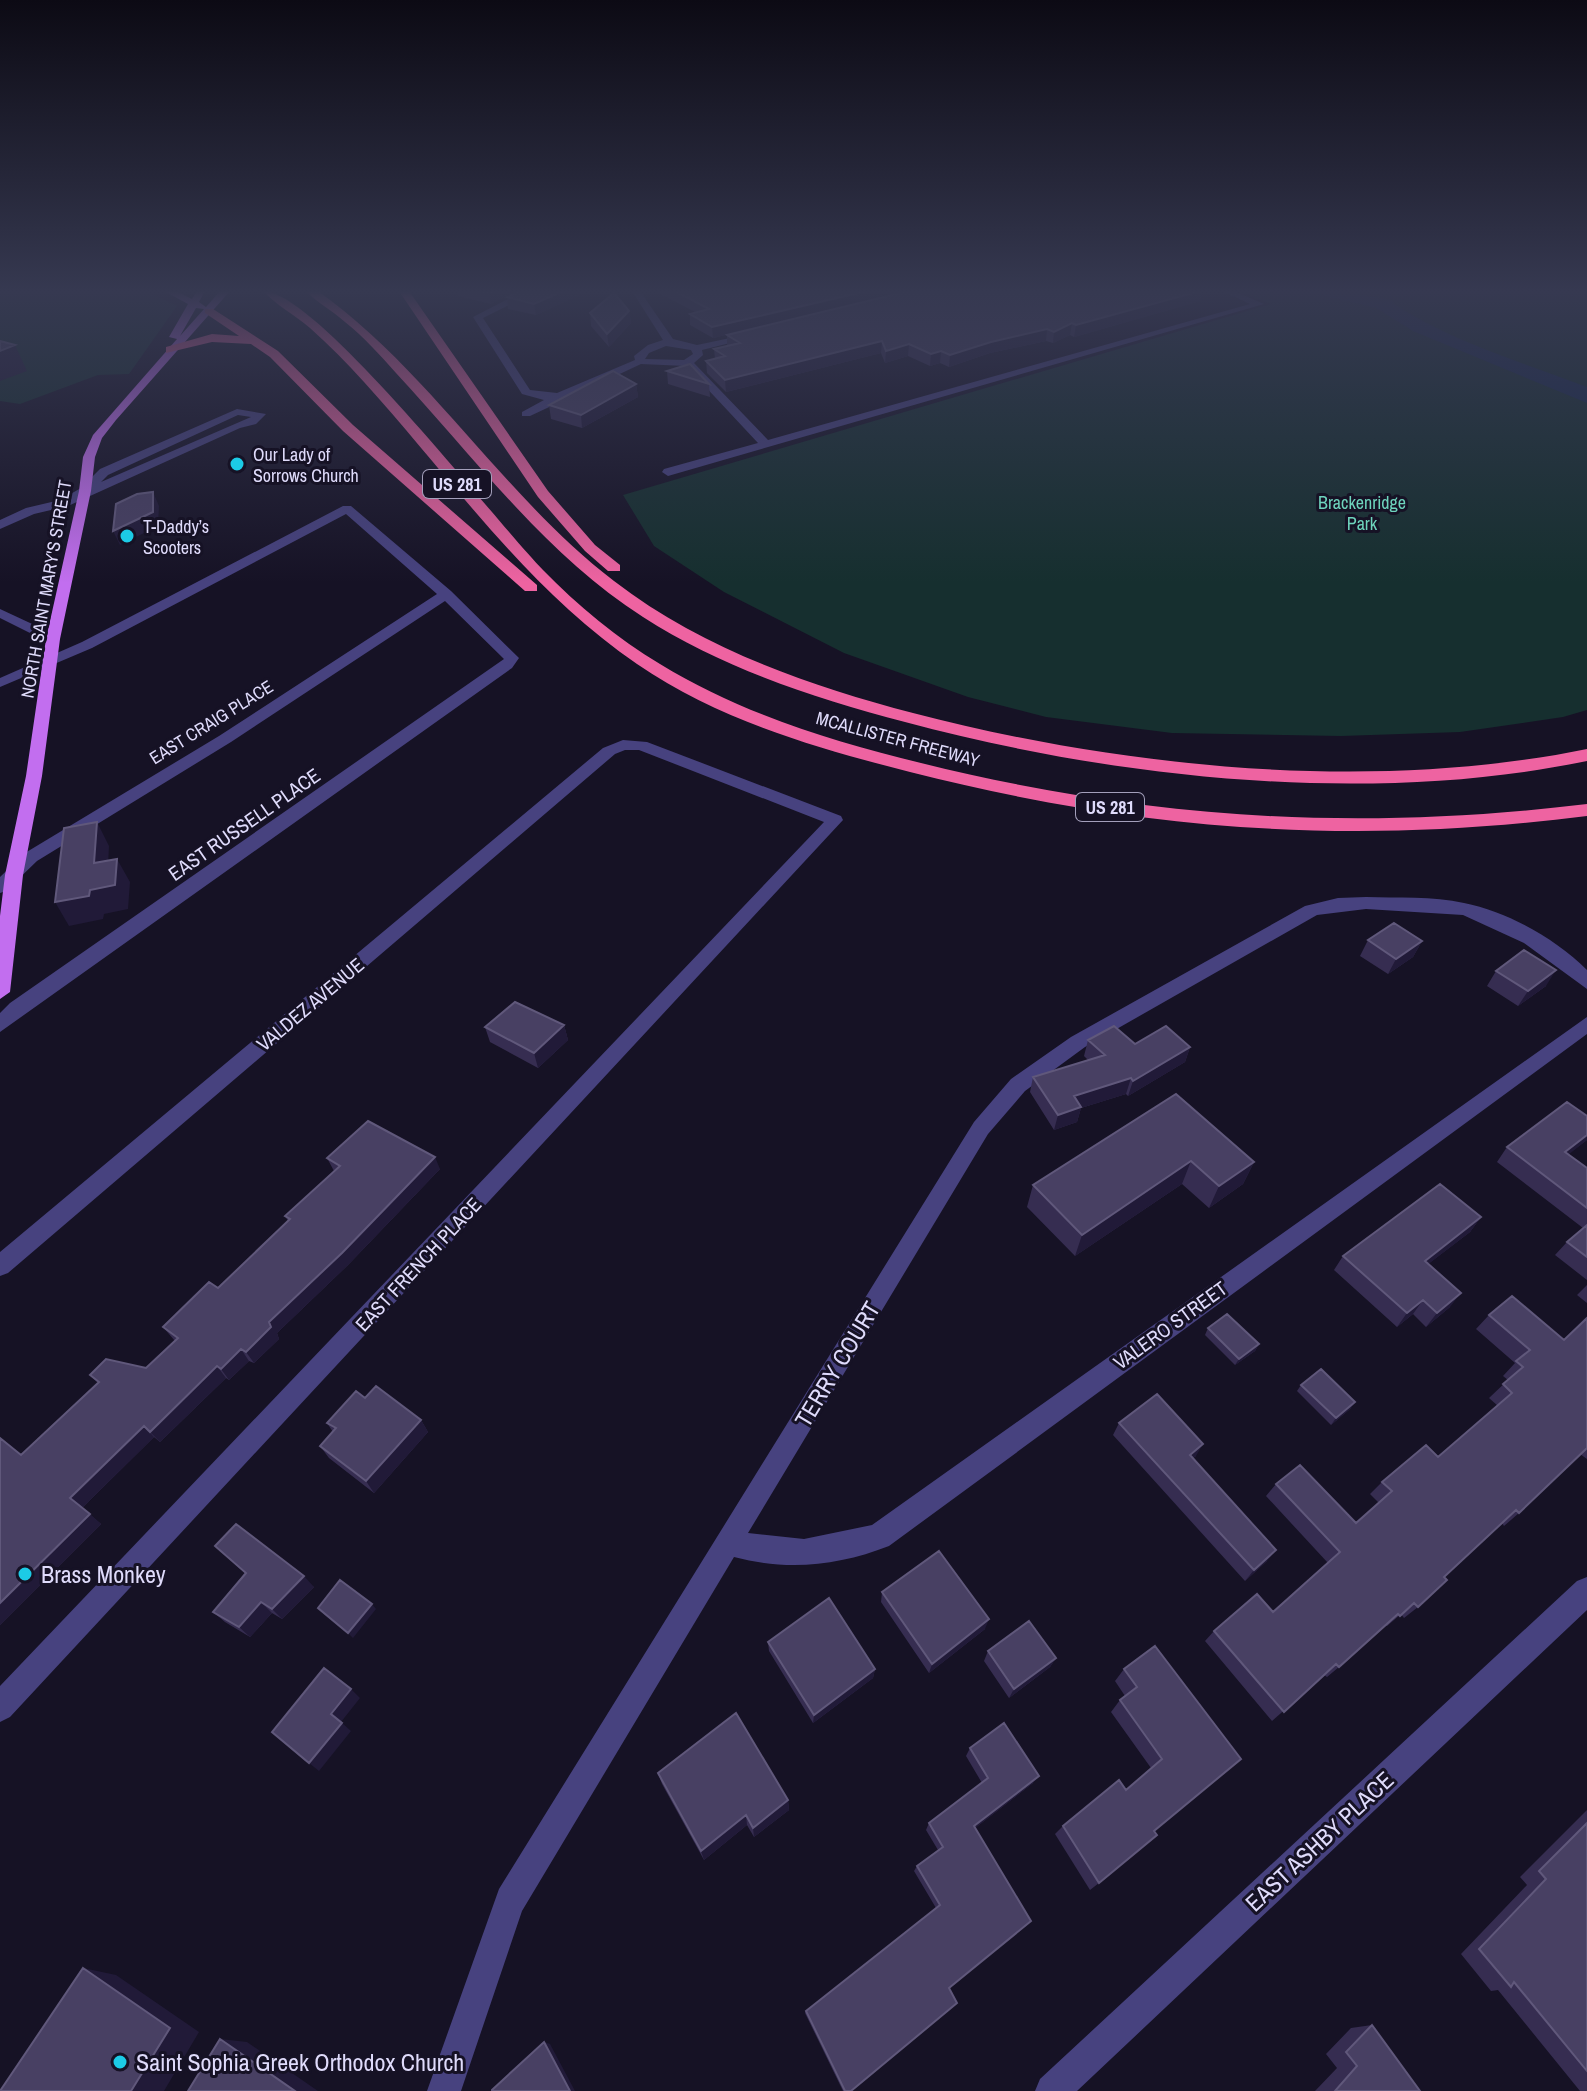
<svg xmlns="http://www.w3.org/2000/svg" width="1587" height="2091" font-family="'Archivo Narrow',sans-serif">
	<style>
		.green { fill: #162f2f }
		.water { fill: #16294b }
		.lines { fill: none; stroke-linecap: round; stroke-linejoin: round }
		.minor { fill: #47427f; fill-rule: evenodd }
		.major { fill: #c26eef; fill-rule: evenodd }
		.highway { fill: #ee63a1; fill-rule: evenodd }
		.wall { fill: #362d51 }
		.shaded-wall { fill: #211a38 }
		.building { fill: #484063; stroke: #60587b; stroke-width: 2 }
		.poi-dot { fill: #1ccbe6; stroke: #161225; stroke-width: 3 }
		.labels { text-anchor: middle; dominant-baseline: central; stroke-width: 6; stroke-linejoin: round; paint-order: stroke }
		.far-poi-label { font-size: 18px; fill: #dfdbfb; stroke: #161225; text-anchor: start }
		.shield { fill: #161225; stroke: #a39fbb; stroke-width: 2 }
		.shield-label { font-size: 18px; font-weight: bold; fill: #dfdbfb }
		.far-park-label { font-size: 18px; fill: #6ed4bd; stroke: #161225 }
		.far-street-label { font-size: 18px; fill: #dfdbfb; stroke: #161225 }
		.street-label { font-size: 20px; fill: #dfdbfb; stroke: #161225 }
		.near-street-label { font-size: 24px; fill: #dfdbfb; stroke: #161225 }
		.near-poi-label { font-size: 24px; fill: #dfdbfb; stroke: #161225; text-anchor: start }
	</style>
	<rect width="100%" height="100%" fill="#161225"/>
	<path class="green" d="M0,291h146l31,15 -48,68 -31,1 -78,29 -20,-3z
		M1238,291h349v419l-24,7 -103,15 -119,4 -169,-3 -126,-16 -78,-20 -124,-44 -120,-61 -70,-46 -31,-51 648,-191z"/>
	<path class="water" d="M1305,291h31l57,9 1,4c58,38 128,58 193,83v16l-174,-72 -37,-23z"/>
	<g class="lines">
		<path class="minor" d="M519,291h9l3,3 -48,24 47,72 27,3 78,-33 -1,-4 14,-11 15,-5 -31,-49h8l33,48 24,6 57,-12v4l-52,13 1,5 -9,8 74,77 482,-136 -27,-13h11l30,13 -596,172 -6,-4 2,-3 94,-26 -72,-77 -45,-2 -111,52h-8v-4l22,-12 -22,-6 -49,-77 47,-24zM666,346l25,4 2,4 -9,6 -39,-1 4,-6z
			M237,409l29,5 -10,10 -16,4 -172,78 -34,8 -34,15v-9l26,-12 34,-8 21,-12 19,-19zM238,415l13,2 -150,65 7,-7z
			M343,506h8l100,85 68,67 -7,10 -512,364v-19l10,-10 494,-344 -59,-58 -214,141 -194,119 -31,30 -6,2v-16l25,-24 194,-117 218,-142 -91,-80 -254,134 -92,39v-9l82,-36z
			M0,609l58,27 2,3 -2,3h-10l-48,-24z
			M623,740l24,2 194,74 2,4 -833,897 -10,5v-36l824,-864 -185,-72h-14l-10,4 -607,519 -8,3v-24l603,-504z
			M1366,897c31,1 67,-1 98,6 44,9 91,35 123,67v19l-63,-46 -61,-28 -97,-6 -49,6 -232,132 -60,44 -37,43 -240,399 56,6 68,-14 715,-508v17l-698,512c-51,20 -102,25 -155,11l-212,354 -61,180h-34l72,-202 475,-767 37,-43 60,-42 234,-131 33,-8z
			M1587,1577v33l-510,481h-42l5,-12 537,-498z"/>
		<path class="major" d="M164,291h12l16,8 5,-8h8l-6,11 7,5 14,-16h10l-114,129 -14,18 -7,19 -4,34 -31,148 -18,137 -19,99 -13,117 -10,7v-83l5,-41 21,-99 20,-137 33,-148 4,-34 10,-22 84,-96 -8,-2 19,-33zM196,308l8,1 -24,27z"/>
		<path class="highway" d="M263,291c54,0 232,230 280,279 34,35 75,69 117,94 80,49 171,77 261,99 226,56 434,69 666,41v12c-237,30 -445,15 -677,-44 -94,-24 -192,-52 -273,-108 -111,-76 -185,-185 -273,-282 -17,-19 -35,-37 -54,-54 -15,-13 -34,-23 -47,-37z
			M306,291h12c113,81 185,205 296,290 87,67 193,104 299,132 210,55 460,80 674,36v12c-218,45 -469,18 -682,-39 -91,-24 -183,-54 -262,-105 -98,-63 -168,-159 -247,-244 -16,-18 -32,-36 -51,-51 -12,-11 -29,-20 -39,-31z
			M399,291h10l139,200 47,54 25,20v6h-12l-23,-20 -47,-54z
			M205,309h8l65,42 75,74 184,160v6h-12l-182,-160 -73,-74 -19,-13 -39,-2 -46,11v-6l46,-13 27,2 -34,-23z"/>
	</g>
	<path class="wall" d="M457,291h57l-23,13 -33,-8z
		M588,291l-52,24 -28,-6 -1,-12z
		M655,291h547l-2,10 -126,36 -4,-2 -17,8 -7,-2 -56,12 -41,14 -9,-4 -10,3 -22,-10 -23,7 -4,-10 -155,39 -19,-19 -1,-12 9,-2 -1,-10 13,-3v-11l48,-12 -62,15 -23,-13v-11l5,-2z
		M629,311l2,12 -22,24 -18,-21 -1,-13z
		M667,371l42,13 1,13 -42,-13z
		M636,384l2,13 -56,31 -31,-9 -2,-14z
		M1368,940l54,1 -9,16 -25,17 -28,-18z
		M1496,971l50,15 -28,20 -31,-20z
		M564,1025l4,15 -30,28 -48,-26 -5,-15z
		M1088,1040l47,4 55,3 -5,15 -57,34 -2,-2 -45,14 -4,14 -23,8 -24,-38 3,-15 55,-17 -4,-4z
		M1176,1094l78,68 -11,22 -34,24 -27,-24 -107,72 -48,-49 6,-22z
		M1587,1140l-19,14 19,14v112l-32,-25 12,-13 16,-14 -86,-66 10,-15z
		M327,1158l113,11 -92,96 -71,68 2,6 -25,24 -5,-2 -20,19 -3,-2 -66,64 -6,-5 -72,71 19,16 -101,101v-187l21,17 77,-72 -8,-8 56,-7 29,-27 -12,-14 55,-39 70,-67 -3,-5 49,-45z
		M1481,1217l-11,15 -42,32 22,43 -24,20 -13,-13 -16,13 -63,-57 9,-14z
		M1587,1285v18l-10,-8z
		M1489,1315l75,25 23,-22v141l-7,-5 -61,59 -15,13 -2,-3 -58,54 -26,30 -14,11 -3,-4 -14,12 -2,-1 -46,42 -12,10 -3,-2 -52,46 -67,-80 9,-10 59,-19 55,-49 -62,-67 10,-12 80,39 23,-20 -9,-9 12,-12 56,-25 60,-51 -9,-8 19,-18 -5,-4 12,-13 -39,-34z
		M1208,1328l51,16 -4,7 -20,14 -30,-30z
		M1301,1385l54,17 -5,7 -19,16 -34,-34z
		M365,1398l56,22 7,12 -54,61 -45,-35 -9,-12 13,-14 -6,-9z
		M1119,1423l77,33 -3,2 74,103 -22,20 -132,-146z
		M215,1546l99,41 -32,32 -10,-6 -22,24 -25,-15 -12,-10 32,-39z
		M882,1592l103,37 -56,44 -48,-71z
		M768,1642l107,27 -2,9 -60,45 -44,-72z
		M988,1651l68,7 -6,9 -41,31 -25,-37z
		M1124,1669l117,90 -87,72 -55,52 -9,7 -35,-56 8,-8 63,-36 25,-22 -40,-56 9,-12 5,-4 -10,-15z
		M970,1748l63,35 -58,45 -26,160 -98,103h-8l-38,-78 1,-2 130,-103 -22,-37 3,-5 21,-16 -12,-20 3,-7 53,-40 -16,-27z
		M658,1773l130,27 1,10 -35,27 -7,-12 -43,35 -42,-76z
		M1587,1810v281h-7l-82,-101 -7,1 -30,-37 66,-69 -7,-8z
		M1372,2025l48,66h-105l22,-23 -11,-14 25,-26z"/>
	<path class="shaded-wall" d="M494,291h20l-23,13 -2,-11z
		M563,291h25l-52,24 -2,-11z
		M867,291h46l-200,47 -1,-11z
		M1202,291l-2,10 -126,36 2,-12z
		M629,311l2,12 -22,24 -2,-13z
		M1072,323l-2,12 -17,8 1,-11z
		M1047,329l-1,12 -56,12 -41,14 1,-12 41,-13z
		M882,341l-1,12 -155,39 -1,-12z
		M909,344l-1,12 -23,7 1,-12z
		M15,345l12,26 -27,10v-30z
		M941,351l-1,12 -10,3 1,-12z
		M636,384l2,13 -56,31 -1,-13z
		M153,492l6,14 -1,20 -38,19 -7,-14z
		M97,822l12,24 -2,40 -13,-23z
		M117,859l13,23 -2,27 -24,5 -1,5 -34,7 -14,-24 35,-12z
		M1422,941l-9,16 -25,17 8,-15z
		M1556,970l-10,16 -28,20 10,-15z
		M564,1025l4,15 -30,28 -4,-15z
		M1190,1047l-5,15 -57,34 5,-15z
		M1131,1078l-5,16 -45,14 -4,14 -23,8 4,-15 16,-19z
		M1587,1135v5l-33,26 11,-14z
		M435,1157l5,12 -92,96 -71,68 2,6 -25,24 -8,-11 23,-30z
		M1191,1161l-9,23 -107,72 7,-21z
		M1254,1162l-11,22 -34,24 10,-22z
		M1481,1217l-11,15 -56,43 11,-14z
		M1461,1293l-11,14 -24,20 11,-14z
		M1423,1300l-10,14 -16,13 10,-14z
		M1259,1344l-4,7 -20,14 4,-6z
		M241,1349l8,12 -20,19 -8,-11z
		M217,1366l9,12 -66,64 -10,-10z
		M1355,1402l-5,7 -19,16 5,-7z
		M421,1420l7,12 -54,61 -8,-12z
		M144,1426l10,11 -72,71 -12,-10z
		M1203,1444l-7,12 -14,11 8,-12z
		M90,1514l11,10 -101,101v-22z
		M1276,1550l-9,11 -22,20 9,-11z
		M304,1576l10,11 -32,32 -10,-10z
		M261,1602l11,11 -22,24 -11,-10z
		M372,1604l4,5 -23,29 -5,-5z
		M989,1619l-4,10 -56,44 3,-9z
		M1056,1658l-6,9 -41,31 5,-9z
		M875,1669l-2,9 -60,45 1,-8z
		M351,1689l9,9 -19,24 10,9 -32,40 -10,-8 22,-49z
		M1039,1776l-6,7 -63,49 4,-6z
		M788,1800l1,10 -35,27 -1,-9z
		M746,1815l1,10 -43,35 -3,-9z
		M83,1968l33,7 83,57 -35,59h-33z
		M220,2039l27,3 71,49h-23z
		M544,2042l6,2 25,47h-5z"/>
	<path class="building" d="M478,291h16l-5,2z
		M521,291h42l-29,13 -27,-7z
		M675,291h192l-155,36 -22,-13 19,-5z
		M909,291h291l-124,34 -4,-2 -18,9 -7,-3 -56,13 -41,13 -9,-4 -10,3 -22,-10 -23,7 -4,-10 -157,39 -19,-19 19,-5 -11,-7 26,-6 -13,-8z
		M614,293l15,18 -22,23 -17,-21z
		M0,341l15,4 -15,6z
		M690,364l19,20 -42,-13z
		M613,371l23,13 -55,31 -32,-10z
		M153,492v20l-40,19 3,-27 21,-10z
		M97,822l-3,41 23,-4 -2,26 -25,5 -1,6 -34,6 9,-74z
		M1394,923l28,18 -26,18 -28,-19z
		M1524,950l32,20 -28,21 -32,-20z
		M515,1002l49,23 -30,28 -49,-26z
		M1114,1026l21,18 31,-18 24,21 -57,34 -2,-3 -57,18 7,11 -23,8 -25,-38 72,-22 -17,-15z
		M1176,1094l78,68 -35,24 -28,-25 -109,74 -49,-50z
		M1567,1102l20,14v19l-22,17 22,16v40l-80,-61z
		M368,1121l67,36 -93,96 -73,69 2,5 -25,25 -5,-3 -20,20 -4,-3 -67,66 -6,-6 -74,72 20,16 -90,89v-165l21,17 78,-73 -9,-7 16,-16 40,9 32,-30 -15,-11 46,-45 9,6 72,-69 -5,-3 55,-50 -13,-8z
		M1440,1184l41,33 -56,44 36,32 -24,20 -14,-13 -16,13 -64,-57z
		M1587,1225v32l-20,-15z
		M1512,1296l52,44 23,-22v130l-68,65 -3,-3 -72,67 3,3 -29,27 -4,-4 -14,13 -2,-2 -59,53 -3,-3 -52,48 -70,-81 43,-37 16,18 67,-60 -64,-68 24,-19 56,58 36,-32 -10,-9 44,-37 12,12 74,-64 -9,-9 20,-17 -7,-6 14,-11 -41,-35z
		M1227,1314l32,30 -20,15 -31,-31z
		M1321,1369l34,33 -19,16 -35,-33z
		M376,1386l45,34 -55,61 -46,-35 16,-18 -9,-5 29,-32 9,7z
		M1157,1394l46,50 -13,11 86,95 -22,20 -135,-147z
		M236,1524l68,52 -32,33 -11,-7 -22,25 -26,-15 33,-39 -31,-27z
		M939,1551l50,68 -57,45 -50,-72z
		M340,1580l32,24 -24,29 -30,-25z
		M829,1598l46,71 -61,46 -46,-73z
		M1029,1621l27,37 -42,31 -26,-38z
		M1155,1646l86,113 -87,72 3,4 -58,48 -36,-57 56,-46 7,10 36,-31 -42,-59 17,-13 -13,-18z
		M324,1668l27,21 -20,25 11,9 -33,40 -37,-31z
		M736,1713l52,87 -35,28 -7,-13 -45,36 -43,-78z
		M1004,1723l35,53 -65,50 57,95 -82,67 8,15 -106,88h-6l-39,-80 134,-106 -23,-39 26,-19 -14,-24 59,-45 -18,-30z
		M1587,1823v248l-73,-89 -3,5 -32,-38 67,-70 -7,-8z
		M83,1968l87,60 -39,63h-131z
		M1372,2025l48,66h-85l22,-25 -11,-14z
		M220,2039l75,52h-107z
		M544,2042l26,49h-78v-1z"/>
	<linearGradient id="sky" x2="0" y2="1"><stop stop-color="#0c0a14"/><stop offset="0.5" stop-color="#363951"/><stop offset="1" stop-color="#363951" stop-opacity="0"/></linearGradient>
	<rect width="1587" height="583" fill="url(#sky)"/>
	<g class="poi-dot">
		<circle cx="237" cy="464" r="8"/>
		<circle cx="127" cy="536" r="8"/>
		<circle cx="25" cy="1574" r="8"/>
		<circle cx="120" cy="2062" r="8"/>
	</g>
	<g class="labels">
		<g class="far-poi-label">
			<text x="253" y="454">Our Lady of<tspan x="253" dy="21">Sorrows Church</tspan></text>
			<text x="143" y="526">T-Daddy’s<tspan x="143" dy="21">Scooters</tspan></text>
		</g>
		<g class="shield">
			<rect x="423" y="470" width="68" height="28" rx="6"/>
			<rect x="1076" y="793" width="68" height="28" rx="6"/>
		</g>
		<g class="shield-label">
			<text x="457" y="484">US 281</text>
			<text x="1110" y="807">US 281</text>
		</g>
		<g class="far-park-label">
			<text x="1362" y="502">Brackenridge<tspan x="1362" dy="21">Park</tspan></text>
		</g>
		<g class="far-street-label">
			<text transform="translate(46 589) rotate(-80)">NORTH SAINT MARY'S STREET</text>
			<text transform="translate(211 722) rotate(-32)">EAST CRAIG PLACE</text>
			<text transform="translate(898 739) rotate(15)">MCALLISTER FREEWAY</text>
		</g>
		<g class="street-label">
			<text transform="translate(244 824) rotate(-35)">EAST RUSSELL PLACE</text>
			<text transform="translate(310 1004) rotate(-40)">VALDEZ AVENUE</text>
			<text transform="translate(418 1264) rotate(-47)">EAST FRENCH PLACE</text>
			<text transform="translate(1170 1325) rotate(-36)">VALERO STREET</text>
		</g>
		<g class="near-street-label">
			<text transform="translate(837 1364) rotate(-59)">TERRY COURT</text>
			<text transform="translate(1319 1841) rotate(-43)">EAST ASHBY PLACE</text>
		</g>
		<g class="near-poi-label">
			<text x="41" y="1574">Brass Monkey</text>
			<text x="136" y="2062">Saint Sophia Greek Orthodox Church</text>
		</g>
	</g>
</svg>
